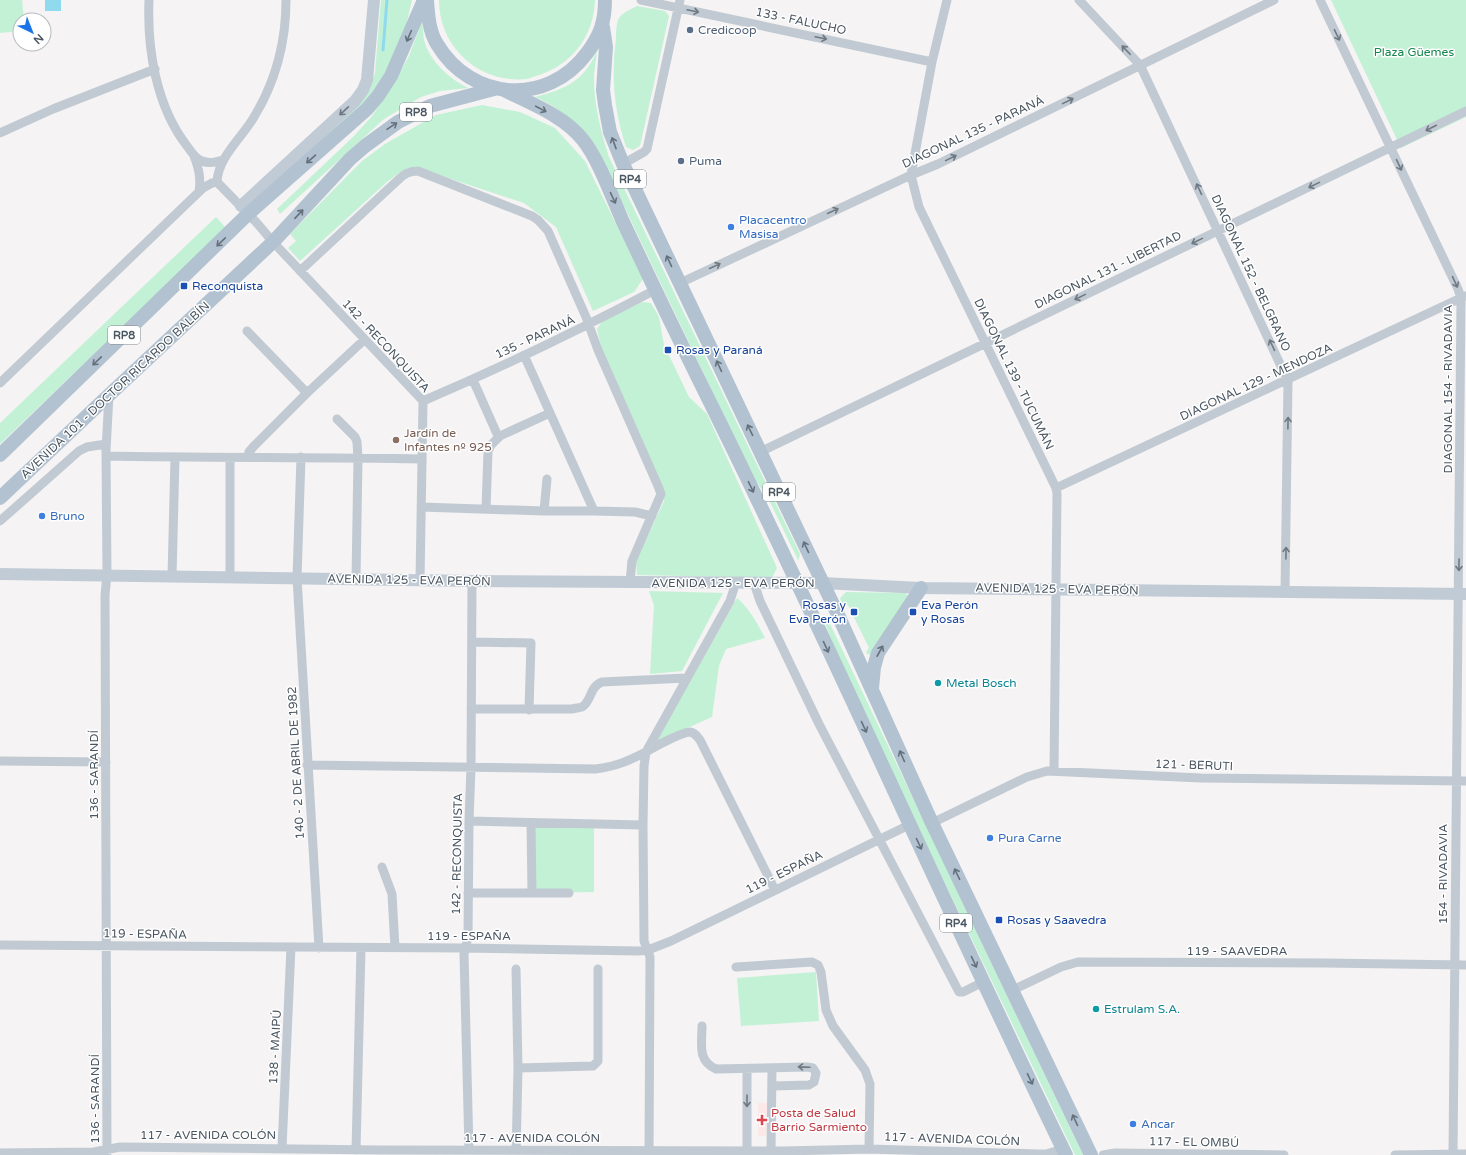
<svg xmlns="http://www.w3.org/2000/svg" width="1466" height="1155" font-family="'Varela Round',sans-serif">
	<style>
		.medical { fill: #fce8e6 }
		.green { fill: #c3f1d5 }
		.water { fill: #90daee }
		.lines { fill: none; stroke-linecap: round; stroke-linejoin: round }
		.stream { stroke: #90daee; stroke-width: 3 }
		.street { stroke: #c1cad2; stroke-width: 9 }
		.secondary { stroke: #c1cbd6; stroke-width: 12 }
		.primary { stroke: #b3c2d1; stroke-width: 14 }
		.oneway { stroke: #6e7983 }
		.oneway2 { stroke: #64717d }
		.oneway3 { stroke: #6e7984 }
		.service-dot { fill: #5c6f8a; stroke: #fff; stroke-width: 1.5 }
		.shop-dot { fill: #3f7fe0; stroke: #fff; stroke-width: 1.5 }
		.transit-dot { fill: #1a4fb4; stroke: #fff; stroke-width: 1.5 }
		.education-dot { fill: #8d6e63; stroke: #fff; stroke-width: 1.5 }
		.culture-dot { fill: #0f9aa8; stroke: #fff; stroke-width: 1.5 }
		.health-dot { fill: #e0444e; stroke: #fff; stroke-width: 1.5 }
		.labels { text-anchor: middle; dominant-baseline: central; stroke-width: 3; stroke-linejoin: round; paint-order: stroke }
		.shield { fill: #fff; stroke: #808990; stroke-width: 1 }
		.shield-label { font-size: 11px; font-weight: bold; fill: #4a5661 }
		.street-label { font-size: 12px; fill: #4a5661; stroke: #fff }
		.service-label { font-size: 12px; fill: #4e5e75; stroke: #fff; text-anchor: start }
		.park-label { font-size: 12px; fill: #17864f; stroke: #fff }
		.shop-label { font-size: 12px; fill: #366cbe; stroke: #fff; text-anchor: start }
		.transit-label { font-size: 12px; fill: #164399; stroke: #fff; text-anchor: start }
		.education-label { font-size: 12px; fill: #785e54; stroke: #fff; text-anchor: start }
		.culture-label { font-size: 12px; fill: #0d838f; stroke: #fff; text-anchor: start }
		.health-label { font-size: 12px; fill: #be3a42; stroke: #fff; text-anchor: start }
	</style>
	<rect width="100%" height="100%" fill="#f5f3f3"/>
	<path class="medical" d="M758,1103h9l-1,33h-8z"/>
	<path class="green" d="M0,0h22l2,20h-4v11l-20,2z
		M381,0h31l-6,26 -15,38 -28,42 -103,92 109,-109 6,-16z
		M439,0h156c-1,35 -22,64 -56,75 -4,1 -8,3 -12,4 -47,5 -88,-31 -88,-79z
		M1331,0h135v117l-65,31z
		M637,6l28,5 4,5 -29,130 -7,4 -7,-3c-12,-37 -15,-70 -10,-108 0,-6 0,-13 2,-19 3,-7 13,-11 19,-14z
		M422,21c1,6 1,13 2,19 6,22 25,38 44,48l-28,3 -19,6 -37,22 -104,95 -3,-5 77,-73 18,-20 22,-33 15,-27z
		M597,51c-1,9 -3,19 -3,28 0,26 7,53 15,78l191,397 -1,5 -1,1 -28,-58 -18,-27 -150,-315c-21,-29 -32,-48 -67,-63 31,-8 49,-16 62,-46z
		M482,105l38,7 35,16 30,33 58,118 -9,13 -41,19 -37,-84 -32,-24 -109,-36 -16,6 -11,8 -88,80 -12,-13 8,-7 -6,-7 72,-73 23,-17 51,-29z
		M216,217l10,11 -226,216v-21z
		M642,302l9,1 8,14 5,28 25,52 18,17 70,154 -5,10 -135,-3 -1,-14 28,-60 -3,-14 -59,-137 -5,-21 6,-9z
		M649,591l74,2 -41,78 -32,3 4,-69z
		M846,592l59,1 3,3 -36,59 -5,-1 -1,-2 3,-4 -21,-43 -6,-2 -2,-5z
		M737,598c13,11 20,25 28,40l-39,11 -7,17 -7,51 -56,25z
		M826,621l4,3 253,531h-8l-231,-483 -18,-46z
		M531,823l63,2v67l-62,1z
		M816,972l3,49 -78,5 -4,-48z"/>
	<path class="water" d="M45,0h16v11h-16z"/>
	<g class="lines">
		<path class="stream" d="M383,50l4,-50"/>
		<path class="street" d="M149,0c-2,49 7,106 38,146 4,6 9,13 15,15 7,3 14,1 21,-1
			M641,0l291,62
			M947,0l-15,62 -21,113 8,32 137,281 1,6 -3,277
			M1079,0l61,65 148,316 -3,211
			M1320,0l138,289 3,9 -8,856
			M0,133l53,-24 102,-40
			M194,156c5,13 7,22 5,36
			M623,164l21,-12 3,-3 33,-149
			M217,182l39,40 17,20 150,159 -3,179
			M300,271l98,-91c6,-6 11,-9 20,-9l114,45 6,4 10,11 38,86 12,33 60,136 3,8 -29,67 -2,21
			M680,283l231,-108 27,-11 336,-164
			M247,331l60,62
			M524,355l70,156 41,1 17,4
			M473,380l24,54 3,2
			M0,383l203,-195 9,-5 5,-1c1,-25 25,-44 37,-65 22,-36 32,-75 32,-117
			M423,401c79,-34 156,-71 232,-111
			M337,419l18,18 2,5 1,16 -2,121
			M760,452l706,-341
			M106,456c105,2 210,1 316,3
			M248,457l1,-5 5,-6 53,-53 57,-53
			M301,457l-4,121 22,370
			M230,458v120
			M1056,488l409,-192
			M421,507l123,4h50
			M486,509l2,-58 3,-6 9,-9 50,-23
			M544,511l3,-32
			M0,521l79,-70 8,-4 19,-3
			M172,577l3,-120
			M754,583l6,18 59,123 140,268h4l20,-10
			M472,642l59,1 -2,67
			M471,709h101c3,-1 7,-1 10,-2 10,-6 7,-20 20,-25l84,-4
			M0,761l106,1
			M307,765l288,4c20,-2 33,-8 51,-17l84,-151 6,-19
			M469,821l174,4
			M531,823l1,70
			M932,823l95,-46 20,-6 154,7 265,3
			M382,867l10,27 3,54
			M468,893h101
			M0,945l465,3 173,3 10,-1 23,-9 238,-116
			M736,967l76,-5 6,3 3,7 5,38 7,16 32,44 5,14 -1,65
			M516,969l2,99 -2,87
			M1013,990l48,-23 17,-5 246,1 142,2
			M702,1026c0,18 -5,35 14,43l91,-2 6,1 3,5 -2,9 -5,3 -37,1
			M518,1068l75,-2 5,-5v-92
			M747,1069v81
			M282,1148l9,-201
			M356,1150l5,-202
			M469,1150l-5,-196 4,-17 1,-116 2,-54 1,-186
			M771,1151l1,-83
			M0,1153l94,-1 26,-5 260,3 403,1 86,-2 169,5h8l17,-5
			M107,1154l-2,-559 2,-20 -1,-125 3,-55
			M649,1155l1,-198 -6,-16 -1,-116 1,-59 2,-14c8,-5 36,-20 44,-20 5,1 7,4 10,8l75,150
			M1103,1155l12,-2 169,2
			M1395,1155l71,-1"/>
		<path class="secondary" d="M241,206l114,-105 8,-11 4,-10 7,-80
			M0,574l472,7 350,2 99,5 545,6"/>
		<path class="primary" d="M427,0c1,15 2,31 10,44 34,57 110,63 150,9 13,-17 18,-31 18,-53
			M603,27l3,20 -3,43 2,15 5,27 13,32 216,453 93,206 159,332
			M506,91c26,13 58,25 77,49 16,20 29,57 40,82 24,51 49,103 74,154 128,257 243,521 369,779
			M0,455l248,-241 119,-105 11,-13 13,-20 33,-76
			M0,498l109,-103 164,-153 77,-83 15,-13 33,-24 32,-16 64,-17
			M872,688l2,-21 4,-14 43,-65"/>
	</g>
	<defs><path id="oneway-shaft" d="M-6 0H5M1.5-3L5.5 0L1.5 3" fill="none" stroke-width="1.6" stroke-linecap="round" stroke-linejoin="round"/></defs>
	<g class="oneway">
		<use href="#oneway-shaft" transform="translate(693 11) rotate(12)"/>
		<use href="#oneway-shaft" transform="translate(1337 35) rotate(64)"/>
		<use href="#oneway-shaft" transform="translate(821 38) rotate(12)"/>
		<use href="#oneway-shaft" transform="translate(1126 50) rotate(-134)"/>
		<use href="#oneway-shaft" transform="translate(1068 101) rotate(-26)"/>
		<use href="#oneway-shaft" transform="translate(1431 128) rotate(153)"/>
		<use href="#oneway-shaft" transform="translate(951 158) rotate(-26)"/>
		<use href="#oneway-shaft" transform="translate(1399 165) rotate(65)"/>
		<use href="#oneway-shaft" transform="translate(1314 185) rotate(154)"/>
		<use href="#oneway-shaft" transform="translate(1199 189) rotate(-115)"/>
		<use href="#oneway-shaft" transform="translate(833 211) rotate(-25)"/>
		<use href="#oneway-shaft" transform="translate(1197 241) rotate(154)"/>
		<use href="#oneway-shaft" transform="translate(715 266) rotate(-25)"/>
		<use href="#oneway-shaft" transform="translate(1455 282) rotate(65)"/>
		<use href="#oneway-shaft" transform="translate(1080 297) rotate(154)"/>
		<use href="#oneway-shaft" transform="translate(1272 345) rotate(-115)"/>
		<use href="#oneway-shaft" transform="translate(1288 423) rotate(-89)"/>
		<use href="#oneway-shaft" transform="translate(1286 553) rotate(-89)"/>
		<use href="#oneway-shaft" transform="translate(1459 565) rotate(91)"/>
		<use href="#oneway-shaft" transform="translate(804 1067) rotate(-178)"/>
		<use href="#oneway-shaft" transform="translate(747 1101) rotate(90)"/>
	</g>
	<g class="oneway2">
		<use href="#oneway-shaft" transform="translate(409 36) rotate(113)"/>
		<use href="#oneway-shaft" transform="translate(541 109) rotate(28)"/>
		<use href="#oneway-shaft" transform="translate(392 126) rotate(-34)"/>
		<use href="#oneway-shaft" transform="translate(614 143) rotate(-110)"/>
		<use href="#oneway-shaft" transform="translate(311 159) rotate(139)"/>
		<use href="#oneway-shaft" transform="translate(613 198) rotate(65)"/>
		<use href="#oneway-shaft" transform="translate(299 214) rotate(-47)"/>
		<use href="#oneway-shaft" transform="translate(221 242) rotate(136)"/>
		<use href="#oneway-shaft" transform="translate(669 261) rotate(-115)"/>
		<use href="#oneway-shaft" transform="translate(97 361) rotate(136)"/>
		<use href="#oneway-shaft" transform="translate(719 366) rotate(-115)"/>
		<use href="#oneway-shaft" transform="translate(750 430) rotate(-116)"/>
		<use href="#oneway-shaft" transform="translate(751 487) rotate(64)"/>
		<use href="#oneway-shaft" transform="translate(806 547) rotate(-115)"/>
		<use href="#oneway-shaft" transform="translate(826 647) rotate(65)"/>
		<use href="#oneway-shaft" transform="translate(880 651) rotate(-61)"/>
		<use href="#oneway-shaft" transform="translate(864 727) rotate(65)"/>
		<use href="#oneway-shaft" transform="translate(902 756) rotate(-114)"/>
		<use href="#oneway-shaft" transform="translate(919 844) rotate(65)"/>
		<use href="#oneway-shaft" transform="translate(957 874) rotate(-116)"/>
		<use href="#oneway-shaft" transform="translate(974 962) rotate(65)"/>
		<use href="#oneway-shaft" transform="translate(1030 1079) rotate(64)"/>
		<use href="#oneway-shaft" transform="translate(1075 1120) rotate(-115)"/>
	</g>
	<use class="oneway3" href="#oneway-shaft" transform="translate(344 111) rotate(137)"/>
	<g class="service-dot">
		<circle cx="690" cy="30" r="4"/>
		<circle cx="681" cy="161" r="4"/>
	</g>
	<g class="shop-dot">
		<circle cx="731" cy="227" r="4"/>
		<circle cx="42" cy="516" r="4"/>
		<circle cx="990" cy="838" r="4"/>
		<circle cx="1133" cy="1124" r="4"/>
	</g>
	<g class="transit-dot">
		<rect x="180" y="282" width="8" height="8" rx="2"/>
		<rect x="664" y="346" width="8" height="8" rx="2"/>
		<rect x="850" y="608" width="8" height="8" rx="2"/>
		<rect x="909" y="608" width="8" height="8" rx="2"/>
		<rect x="995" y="916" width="8" height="8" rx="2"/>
	</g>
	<circle class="education-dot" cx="396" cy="440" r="4"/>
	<g class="culture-dot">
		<circle cx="938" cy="683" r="4"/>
		<circle cx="1096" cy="1009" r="4"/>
	</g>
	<path class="health-dot" d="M760 1114h4v4h4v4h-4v4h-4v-4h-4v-4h4z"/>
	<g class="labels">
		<g class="shield">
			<rect x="400" y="103" width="32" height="18" rx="3"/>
			<rect x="614" y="170" width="32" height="18" rx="3"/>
			<rect x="108" y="326" width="32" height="18" rx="3"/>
			<rect x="763" y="483" width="32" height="18" rx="3"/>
			<rect x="940" y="914" width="32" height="18" rx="3"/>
		</g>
		<g class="shield-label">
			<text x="416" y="112">RP8</text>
			<text x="630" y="179">RP4</text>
			<text x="124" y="335">RP8</text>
			<text x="779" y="492">RP4</text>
			<text x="956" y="923">RP4</text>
		</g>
		<g class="street-label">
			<text transform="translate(801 21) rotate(12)">133 - FALUCHO</text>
			<text transform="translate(973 132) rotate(-25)">DIAGONAL 135 - PARANÁ</text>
			<text transform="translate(1108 270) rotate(-26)">DIAGONAL 131 - LIBERTAD</text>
			<text transform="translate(1251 273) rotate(65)">DIAGONAL 152 - BELGRANO</text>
			<text transform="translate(535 337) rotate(-25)">135 - PARANÁ</text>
			<text transform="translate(386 346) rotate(47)">142 - RECONQUISTA</text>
			<text transform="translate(1014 374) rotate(64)">DIAGONAL 139 - TUCUMÁN</text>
			<text transform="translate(1256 382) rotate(-25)">DIAGONAL 129 - MENDOZA</text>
			<text transform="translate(1448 389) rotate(-90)">DIAGONAL 154 - RIVADAVIA</text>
			<text transform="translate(115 390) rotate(-43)">AVENIDA 101 - DOCTOR RICARDO BALBÍN</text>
			<text transform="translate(409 580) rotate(1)">AVENIDA 125 - EVA PERÓN</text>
			<text x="733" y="583">AVENIDA 125 - EVA PERÓN</text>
			<text transform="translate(1057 589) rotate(1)">AVENIDA 125 - EVA PERÓN</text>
			<text transform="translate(296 763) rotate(-93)">140 - 2 DE ABRIL DE 1982</text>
			<text transform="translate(1194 765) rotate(2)">121 - BERUTI</text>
			<text transform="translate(94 775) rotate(-90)">136 - SARANDÍ</text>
			<text transform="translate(457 854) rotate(-89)">142 - RECONQUISTA</text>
			<text transform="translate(784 872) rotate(-26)">119 - ESPAÑA</text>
			<text transform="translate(1443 874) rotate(-90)">154 - RIVADAVIA</text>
			<text transform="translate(145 934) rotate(1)">119 - ESPAÑA</text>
			<text x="469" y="936">119 - ESPAÑA</text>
			<text x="1237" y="951">119 - SAAVEDRA</text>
			<text transform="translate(275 1047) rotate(-87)">138 - MAIPÚ</text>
			<text transform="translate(95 1099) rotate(-90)">136 - SARANDÍ</text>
			<text x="208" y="1135">117 - AVENIDA COLÓN</text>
			<text x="532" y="1138">117 - AVENIDA COLÓN</text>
			<text transform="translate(952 1139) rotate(2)">117 - AVENIDA COLÓN</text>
			<text transform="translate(1194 1142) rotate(1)">117 - EL OMBÚ</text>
		</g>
		<g class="service-label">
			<text x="698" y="30">Credicoop</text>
			<text x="689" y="161">Puma</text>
		</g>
		<g class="park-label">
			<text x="1414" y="52">Plaza Güemes</text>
		</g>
		<g class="shop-label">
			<text x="739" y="220">Placacentro<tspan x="739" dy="14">Masisa</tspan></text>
			<text x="50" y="516">Bruno</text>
			<text x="998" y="838">Pura Carne</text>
			<text x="1141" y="1124">Ancar</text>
		</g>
		<g class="transit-label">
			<text x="192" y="286">Reconquista</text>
			<text x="676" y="350">Rosas y Paraná</text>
			<text x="846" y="605" text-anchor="end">Rosas y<tspan x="846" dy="14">Eva Perón</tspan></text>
			<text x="921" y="605">Eva Perón<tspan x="921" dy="14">y Rosas</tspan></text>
			<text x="1007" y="920">Rosas y Saavedra</text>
		</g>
		<g class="education-label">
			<text x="404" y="433">Jardín de<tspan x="404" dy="14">Infantes nº 925</tspan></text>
		</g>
		<g class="culture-label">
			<text x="946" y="683">Metal Bosch</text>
			<text x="1104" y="1009">Estrulam S.A.</text>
		</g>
		<g class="health-label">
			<text x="771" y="1113">Posta de Salud<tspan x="771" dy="14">Barrio Sarmiento</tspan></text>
		</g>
	</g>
	<g transform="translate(32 32) rotate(137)"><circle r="19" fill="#ffffff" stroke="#b7bbc0"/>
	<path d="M0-3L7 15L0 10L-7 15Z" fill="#1a73e8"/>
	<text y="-6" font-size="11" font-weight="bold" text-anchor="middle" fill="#4a5661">N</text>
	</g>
</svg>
